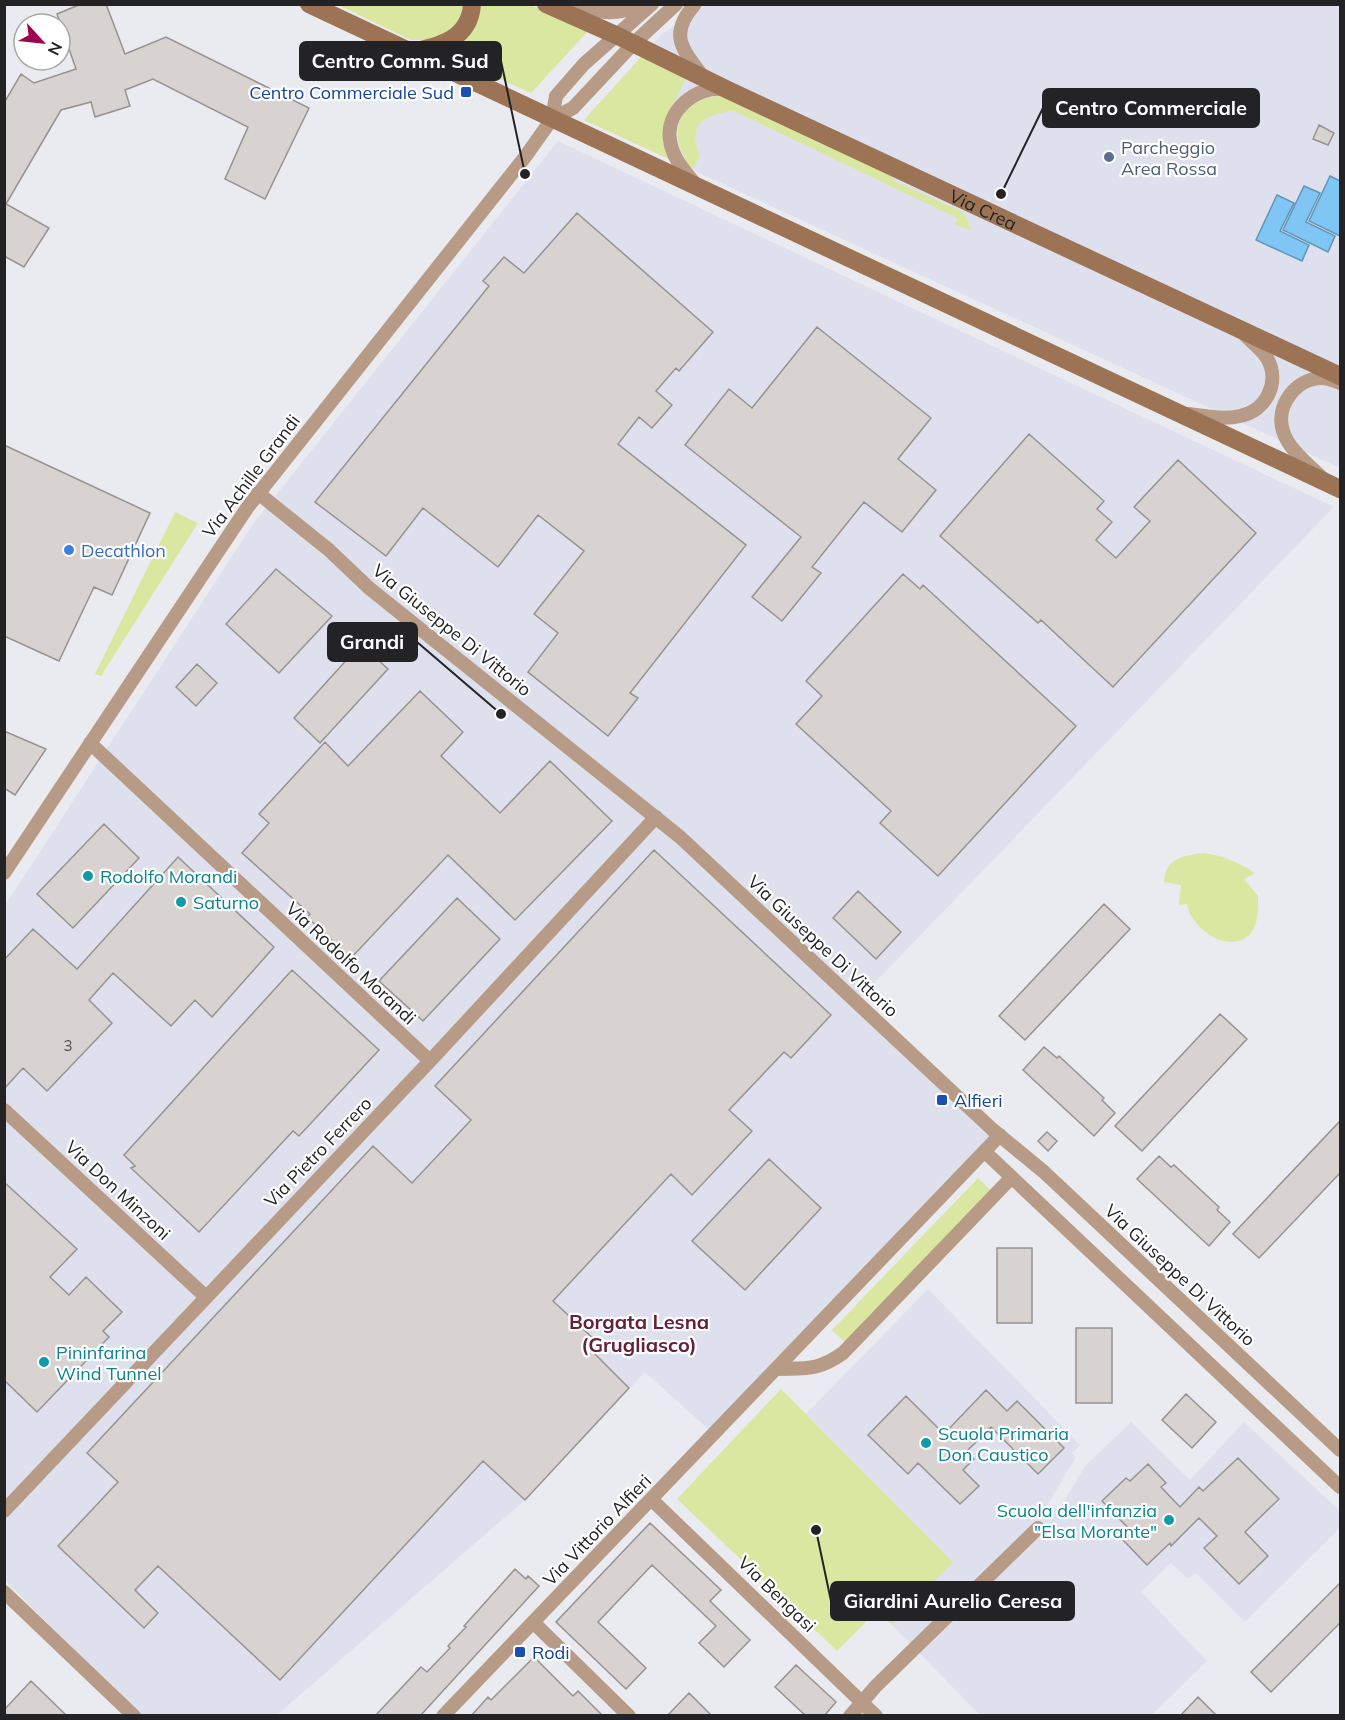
<svg xmlns="http://www.w3.org/2000/svg" width="1345" height="1720" font-family="Mulish,sans-serif">
	<style>
		.built { fill: #dee1ed }
		.green { fill: #dae7a1 }
		.water { fill: #7fc6f5; stroke: #6395b7; stroke-width: 1.5 }
		.building { fill: #d8d3d1; stroke: #979290; stroke-width: 1.5 }
		.lines { fill: none; stroke-linecap: round; stroke-linejoin: round }
		.street { stroke: #b79b86; stroke-width: 14 }
		.secondary { stroke: #9c7455; stroke-width: 18 }
		.transit-dot { fill: #1a4fb4; stroke: #fff; stroke-width: 2 }
		.service-dot { fill: #5c6f8a; stroke: #fff; stroke-width: 2 }
		.shop-dot { fill: #3f7fe0; stroke: #fff; stroke-width: 2 }
		.culture-dot { fill: #0f9aa8; stroke: #fff; stroke-width: 2 }
		.labels { text-anchor: middle; dominant-baseline: central; stroke-width: 4.5; stroke-linejoin: round; paint-order: stroke }
		.number-label { font-size: 15px; fill: #504f50 }
		.transit-label { font-size: 18px; fill: #164399; stroke: #fff; text-anchor: start }
		.service-label { font-size: 18px; fill: #4e5e75; stroke: #fff; text-anchor: start }
		.street-label { font-size: 18px; fill: #232325; stroke: #fff }
		.shop-label { font-size: 18px; fill: #366cbe; stroke: #fff; text-anchor: start }
		.culture-label { font-size: 18px; fill: #0d838f; stroke: #fff; text-anchor: start }
		.neighbourhood-label { font-size: 20px; font-weight: bold; fill: #652138; stroke: #fff }
		.leader { fill: none; stroke: #232325; stroke-width: 2 }
		.callout-dot { fill: #232325; stroke: #fff; stroke-width: 2 }
		.callout { fill: #232325; stroke: #232325; stroke-width: 2 }
		.callout-label { font-size: 20px; text-anchor: middle; font-weight: bold; fill: #fff }
	</style>
	<rect width="100%" height="100%" fill="#eaebf0"/>
	<path class="built" d="M706,5h634v463l-756,-348 78,-86z
		M558,141l776,366 -479,496 140,130 -286,297 -64,-58 -120,128 -248,215h-140l-132,-135 -1,-673 249,-383z
		M928,1289l152,156 -8,8 4,4 -31,52 15,-1 25,-42 46,-44 59,58 54,-58 96,89v17l-95,94 -49,-49 -8,6 -17,-16 -30,29 66,69 -55,54h-172l-88,-90 61,-63 -147,-148z"/>
	<path class="green" d="M338,5h125c-3,28 -26,36 -52,35z
		M481,5h49l60,24 -59,64 -88,-39c20,-10 35,-26 38,-49z
		M643,55l44,22c-12,26 -34,54 -18,82l-85,-39z
		M727,94l158,75 11,13 65,29 6,7 4,13 -16,-7 2,-6 -223,-107c-28,3 -48,13 -34,44l-5,10 -4,4c-27,-42 -11,-69 36,-75z
		M175,512l23,11 -97,153 -6,-2z
		M1204,853c20,3 34,9 51,20l-11,6 14,17c0,13 1,31 -10,40 -22,18 -58,-9 -61,-32l-8,1 2,-20 -17,-3c1,-23 19,-27 40,-29z
		M978,1178l12,12 -145,152 -13,-12z
		M781,1389l172,173 -61,63 -15,-14 -40,40 -160,-152z"/>
	<path class="water" d="M1330,176l10,5v55l-31,-15z
		M1304,186l16,7 -14,29 29,14 -7,16 -45,-22z
		M1277,195l17,8 -14,28 29,14 -7,16 -46,-21z"/>
	<path class="building" d="M81,4h25l19,50 41,-17 143,71 -44,91 -40,-20 23,-52 -95,-48 -28,11 5,16 -35,11 -4,-15 -30,8 -55,94 43,24 -25,39 -20,-11v-153l17,-29 13,9 42,-14 -19,-55z
		M1319,125l15,8 -6,12 -15,-6z
		M577,213l136,119 -34,39 -3,-3 -20,23 16,14 -20,23 -13,-11 -21,27 128,101 -116,148 8,5 -30,38 -80,-64 30,-39 -24,-19 50,-63 -46,-36 -40,52 -75,-59 -37,48 -71,-54 174,-216 -6,-5 21,-24 20,16z
		M817,327l114,91 -33,41 38,31 -34,42 -38,-30 -52,65 9,6 -39,48 -30,-24 49,-60 -116,-92 44,-56 23,19z
		M1029,434l75,67 -7,8 15,13 -16,18 20,18 34,-37 -16,-14 44,-47 78,73 -143,154 -72,-67 -3,3 -98,-87z
		M4,445l146,68 -38,82 -18,-8 -35,74 -55,-25z
		M276,569l56,47 -53,57 -53,-49z
		M903,574l17,15 3,-4 153,141 -138,150 -58,-53 11,-12 -95,-87 26,-28 -16,-15z
		M361,644l27,25 -68,74 -26,-25z
		M197,664l20,19 -21,23 -20,-19z
		M420,691l43,41 -22,24 59,57 50,-52 62,60 -97,99 -67,-65 -97,103 -44,-41 3,-3 -68,-61 27,-30 -10,-9 66,-72 23,24z
		M4,731l42,18 -31,46 -11,-7z
		M104,824l35,34 -66,70 -36,-34z
		M654,850l177,165 -40,43 -7,-6 -55,58 23,21 -60,64 -21,-21 -118,127 43,40 -7,7 40,40 -104,112 -42,-39 -203,219 -122,-114 -23,24 23,23 -14,15 -86,-82 60,-64 -31,-29 286,-307 39,37 59,-63 -36,-34z
		M178,857l96,90 -62,70 -17,-17 -24,26 -58,-53 -24,27 23,23 -65,68 -24,-23 -19,21v-129l29,-31 44,40z
		M858,891l43,41 -25,27 -43,-41z
		M457,898l43,41 -77,82 -44,-40z
		M1104,904l26,25 -105,111 -26,-24z
		M292,970l87,80 -80,86 -6,-5 -94,101 -68,-64 4,-2 -11,-11z
		M1220,1014l27,25 -105,112 -27,-25z
		M1044,1047l13,11 2,-2 45,42 -2,2 13,13 -21,23 -71,-66z
		M1341,1120v52l-82,86 -26,-24z
		M1047,1132l10,9 -9,10 -10,-10z
		M1159,1156l12,11 3,-2 45,42 -2,3 13,12 -21,24 -72,-67z
		M769,1159l52,49 -76,82 -53,-49z
		M4,1182l73,67 -27,28 19,18 17,-18 36,35 -19,19 6,6 -72,75 -33,-32z
		M997,1248h35v75h-35z
		M1076,1328h36v75h-36z
		M986,1390l21,21 10,-10 47,47 -26,26 -47,-47 -25,25 8,7 -11,11 16,16 -19,18 -42,-41 -10,11 -40,-39 38,-39 38,38z
		M1186,1394l30,28 -24,26 -30,-28z
		M1238,1458l41,41 -34,33 23,24 -29,28 -35,-36 13,-12 -18,-18 -28,28 -1,-3 -23,22 -24,-25 9,-8 -30,-31 24,-23 4,3 18,-17 18,19 -5,4 19,20 19,-20 4,4z
		M650,1523l71,67 -11,11 40,39 -26,27 -25,-24 17,-17 -64,-61 -54,57 48,46 -20,21 -70,-67z
		M515,1569l11,10 2,-3 11,10 -119,130h-45l46,-49 6,5 23,-24 -2,-2 18,-19 -2,-1z
		M1341,1582v40l-70,70 -20,-20z
		M534,1657l39,39 5,-5 25,25h-132l17,-19 3,3z
		M796,1665l40,37 -12,14h-18l-31,-29z
		M31,1681l36,35h-63v-6z
		M689,1693l23,23h-45z
		M1198,1697l19,19h-37z"/>
	<g class="lines">
		<path class="street" d="M574,4c24,11 45,11 70,0
			M695,4c-27,31 -13,44 8,73
			M552,119l21,-11 60,-64 43,-40
			M695,184c-10,-13 -23,-26 -25,-44 -5,-29 26,-54 53,-51
			M1188,414c17,2 35,6 52,2 26,-5 41,-34 27,-58 -5,-9 -16,-16 -23,-24
			M1322,478c-13,-13 -34,-29 -39,-47 -8,-25 13,-53 39,-53 6,0 13,3 18,5
			M258,493l71,57 40,38 311,249 313,293 51,42 296,278
			M90,743l340,318
			M4,873l243,-365 278,-351 27,-38 4,-23 28,-32 68,-60
			M4,1110l202,187
			M985,1152l355,335
			M776,1369c30,-1 42,2 67,-16l168,-175
			M651,1499l225,217
			M4,1511l426,-450 226,-244
			M4,1592l130,124
			M533,1622l96,94
			M443,1716l557,-581
			M850,1716l26,-30 162,-158"/>
		<g class="secondary">
			<path d="M309,4l1031,485"/>
			<path id="s1" d="M546,4l72,32 110,54 612,286"/>
			<path d="M410,52c29,-5 60,-13 62,-48"/>
		</g>
	</g>
	<g class="transit-dot">
		<rect x="460" y="86" width="12" height="12" rx="3"/>
		<rect x="936" y="1094" width="12" height="12" rx="3"/>
		<rect x="514" y="1646" width="12" height="12" rx="3"/>
	</g>
	<circle class="service-dot" cx="1109" cy="157" r="6"/>
	<circle class="shop-dot" cx="69" cy="550" r="6"/>
	<g class="culture-dot">
		<circle cx="88" cy="876" r="6"/>
		<circle cx="181" cy="902" r="6"/>
		<circle cx="44" cy="1362" r="6"/>
		<circle cx="926" cy="1443" r="6"/>
		<circle cx="1169" cy="1520" r="6"/>
	</g>
	<g class="labels">
		<g class="number-label">
			<text x="68" y="1045">3</text>
		</g>
		<g class="transit-label">
			<text x="454" y="92" text-anchor="end">Centro Commerciale Sud</text>
			<text x="954" y="1100">Alfieri</text>
			<text x="532" y="1652">Rodi</text>
		</g>
		<g class="service-label">
			<text x="1121" y="147">Parcheggio<tspan x="1121" dy="21">Area Rossa</tspan></text>
		</g>
		<g class="street-label">
			<text stroke="none"><textPath href="#s1" startOffset="483">Via Crea</textPath></text>
			<text transform="translate(251 476) rotate(-53)">Via Achille Grandi</text>
			<text transform="translate(452 630) rotate(39)">Via Giuseppe Di Vittorio</text>
			<text transform="translate(823 946) rotate(43)">Via Giuseppe Di Vittorio</text>
			<text transform="translate(351 963) rotate(43)">Via Rodolfo Morandi</text>
			<text transform="translate(318 1152) rotate(-46)">Via Pietro Ferrero</text>
			<text transform="translate(118 1190) rotate(43)">Via Don Minzoni</text>
			<text transform="translate(1180 1275) rotate(43)">Via Giuseppe Di Vittorio</text>
			<text transform="translate(597 1530) rotate(-46)">Via Vittorio Alfieri</text>
			<text transform="translate(777 1594) rotate(44)">Via Bengasi</text>
		</g>
		<g class="shop-label">
			<text x="81" y="550">Decathlon</text>
		</g>
		<g class="culture-label">
			<text x="100" y="876">Rodolfo Morandi</text>
			<text x="193" y="902">Saturno</text>
			<text x="56" y="1352">Pininfarina<tspan x="56" dy="21">Wind Tunnel</tspan></text>
			<text x="938" y="1433">Scuola Primaria<tspan x="938" dy="21">Don Caustico</tspan></text>
			<text x="1157" y="1510" text-anchor="end">Scuola dell'infanzia<tspan x="1157" dy="21">"Elsa Morante"</tspan></text>
		</g>
		<g class="neighbourhood-label">
			<text x="639" y="1321">Borgata Lesna<tspan x="639" dy="23">(Grugliasco)</tspan></text>
		</g>
	</g>
	<path class="leader" d="M525 174L501 61M1001 194L1043 108M501 714L417 642M816 1530L831 1601"/>
	<g class="callout-dot">
		<circle cx="525" cy="174" r="6"/>
		<circle cx="1001" cy="194" r="6"/>
		<circle cx="501" cy="714" r="6"/>
		<circle cx="816" cy="1530" r="6"/>
	</g>
	<g class="callout">
		<rect x="300" y="42" width="201" height="38" rx="6"/>
		<rect x="1043" y="89" width="216" height="38" rx="6"/>
		<rect x="328" y="623" width="89" height="38" rx="6"/>
		<rect x="831" y="1582" width="243" height="38" rx="6"/>
	</g>
	<g class="callout-label">
		<text x="400" y="68">Centro Comm. Sud</text>
		<text x="1151" y="115">Centro Commerciale</text>
		<text x="372" y="649">Grandi</text>
		<text x="953" y="1608">Giardini Aurelio Ceresa</text>
	</g>
	<rect width="1345" height="1720" fill="none" stroke="#232325" stroke-width="12"/>
	<g transform="translate(42 42) rotate(117)"><circle r="28" fill="#ffffff" stroke="#a7a7a8" stroke-width="1.5"/>
	<path d="M0-4.5L10 22L0 15L-10 22Z" fill="#9d044d"/>
	<text y="-9" font-size="16" font-weight="bold" text-anchor="middle" fill="#232325">N</text>
	</g>
</svg>
